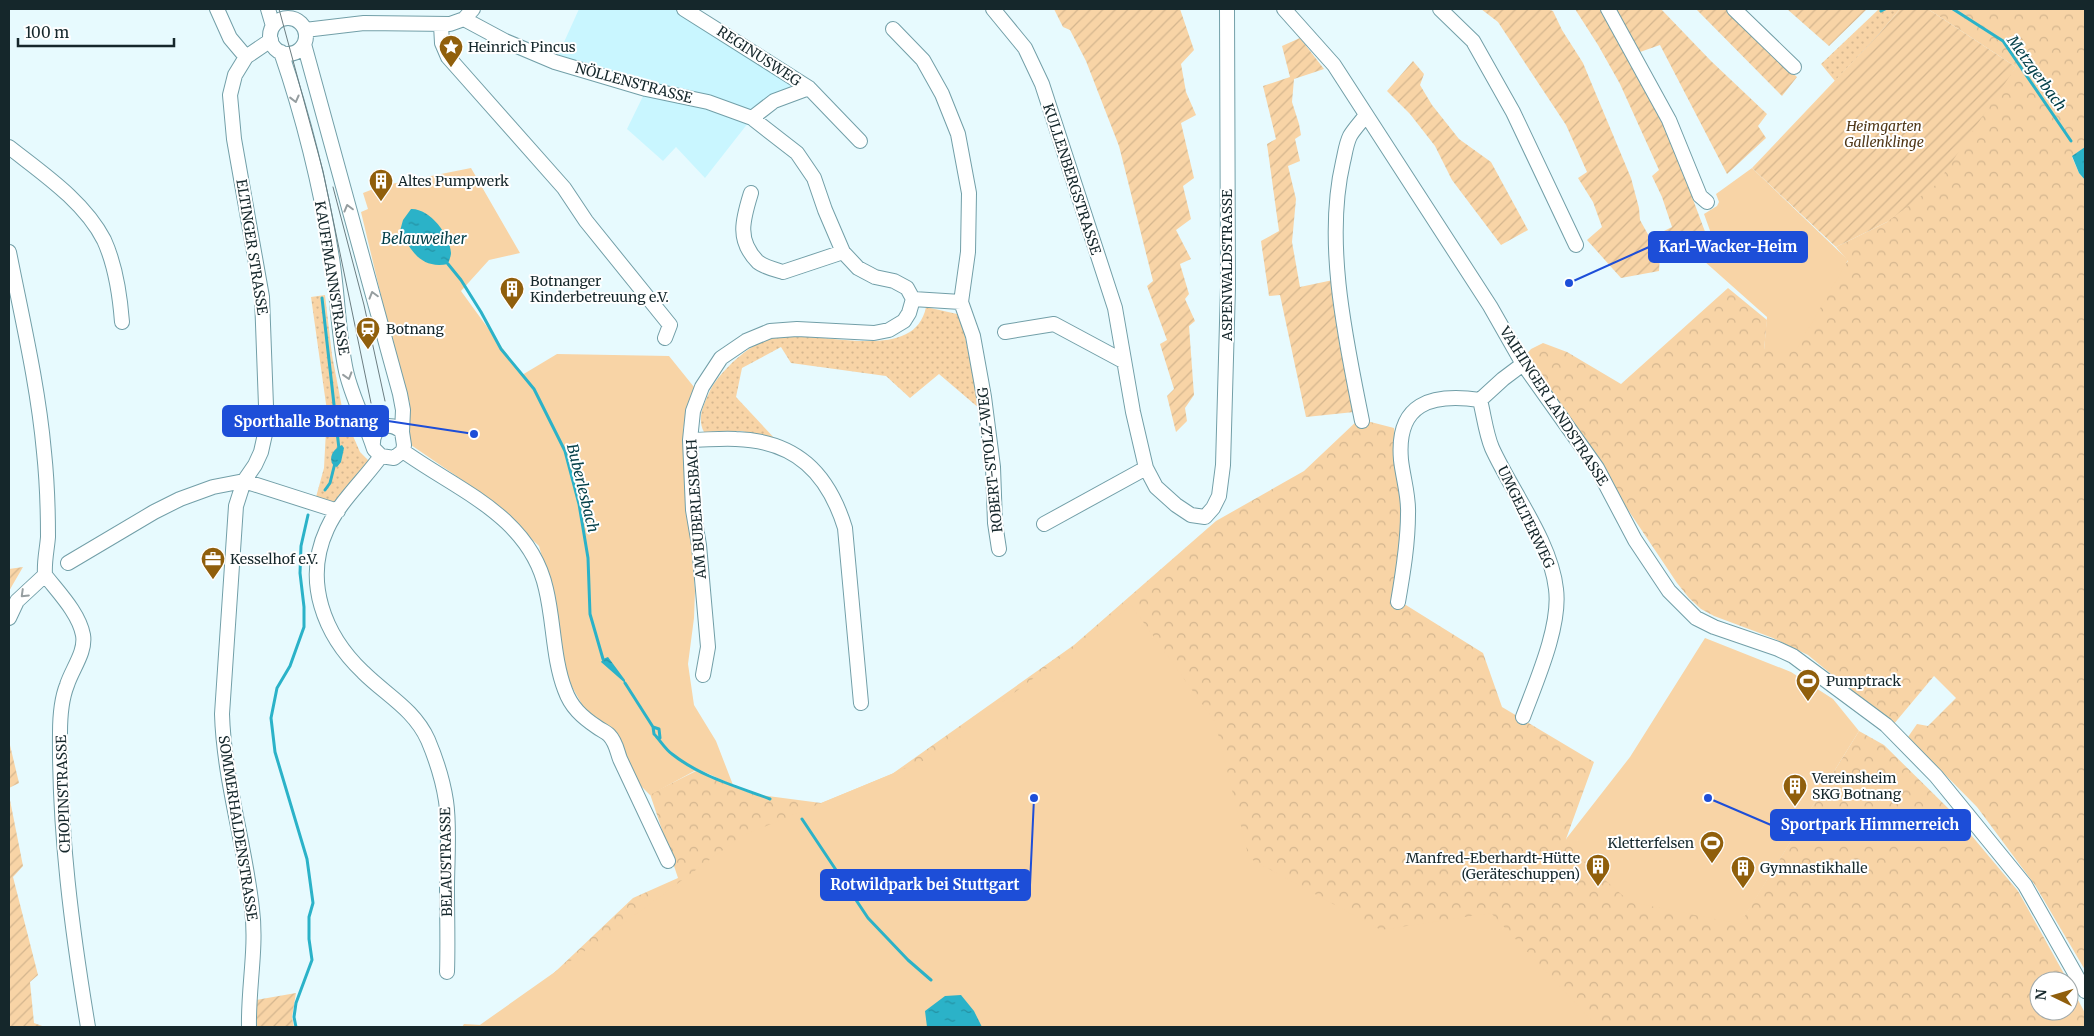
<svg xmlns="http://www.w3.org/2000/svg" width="2094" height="1036" font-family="Merriweather,serif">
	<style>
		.built { fill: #c9f6ff }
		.grass { fill: url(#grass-dots) }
		.forest { fill: url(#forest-crowns) }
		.park { fill: #f8d4a6 }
		.garden { fill: url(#garden-furrows) }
		.water { fill: url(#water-ripples) }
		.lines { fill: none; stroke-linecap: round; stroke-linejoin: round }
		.stream { stroke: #2bb2c8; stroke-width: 3 }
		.minor-casing { stroke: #729fa8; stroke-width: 16 }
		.minor { stroke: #fff; stroke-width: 14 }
		.tram { stroke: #6b7d81; stroke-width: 1 }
		.oneway { stroke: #969ea0 }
		.labels { text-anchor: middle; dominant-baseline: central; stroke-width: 4; stroke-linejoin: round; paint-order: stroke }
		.poi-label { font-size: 14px; fill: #15272b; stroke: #fff; text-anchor: start }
		.street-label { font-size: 14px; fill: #15272b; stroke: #fff }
		.park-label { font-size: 14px; font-style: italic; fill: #503818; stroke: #fff }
		.water-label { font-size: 15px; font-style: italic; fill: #044049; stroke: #fff }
		.leader { fill: none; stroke: #1d4ed8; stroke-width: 2 }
		.callout-dot { fill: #1d4ed8; stroke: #fff; stroke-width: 2 }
		.callout { fill: #1d4ed8; stroke: #1d4ed8; stroke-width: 2 }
		.callout-label { font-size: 15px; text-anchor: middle; font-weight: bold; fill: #fff }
	</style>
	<defs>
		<pattern id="grass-dots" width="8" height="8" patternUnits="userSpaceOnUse" patternTransform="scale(1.25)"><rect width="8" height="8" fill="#f8d4a6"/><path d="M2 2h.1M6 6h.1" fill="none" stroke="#d4b68f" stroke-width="1.8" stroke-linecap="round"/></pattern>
		<pattern id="forest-crowns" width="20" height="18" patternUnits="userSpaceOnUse" patternTransform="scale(1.25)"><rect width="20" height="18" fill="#f8d4a6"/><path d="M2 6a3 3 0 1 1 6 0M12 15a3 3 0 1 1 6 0" fill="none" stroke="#d4b68f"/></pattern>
		<pattern id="garden-furrows" width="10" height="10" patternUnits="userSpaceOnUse" patternTransform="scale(1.25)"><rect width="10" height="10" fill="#f8d4a6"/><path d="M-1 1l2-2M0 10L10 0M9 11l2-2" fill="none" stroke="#d4b68f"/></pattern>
		<pattern id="water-ripples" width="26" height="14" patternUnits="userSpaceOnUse" patternTransform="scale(1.25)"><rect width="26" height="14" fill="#2bb2c8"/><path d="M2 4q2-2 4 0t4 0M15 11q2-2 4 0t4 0" fill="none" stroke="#2491a3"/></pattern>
	</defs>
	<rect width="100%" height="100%" fill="#e7fafe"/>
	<path class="built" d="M579,9h105l113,72v10l-45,27 -47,60 -29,-31 -13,14 -36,-32 19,-39 -91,-28z"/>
	<path class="grass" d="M1879,9h21l-21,25 -44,47 -14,-17z
		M325,295l7,60 11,58 17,39 11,11 -32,42 -23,-8 8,-29 3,-57 -16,-114z
		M926,307l31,7 6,13 17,82 -41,-35 -29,24 -24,-22 -95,-13 -10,-16 -39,21 -6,29 41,44 -35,-10 -38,1c-7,-13 -1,-26 5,-39 4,-10 13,-20 20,-27 11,-11 26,-23 41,-28 41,-12 144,30 156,-31z"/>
	<path class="forest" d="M1928,9h157v138l-13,10 7,16 6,7v790l-50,-85 -58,-78 -69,-70 9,-13 11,2 28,-28 -22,-22 -41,49 -85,-70 -35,-17 -59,-22 -13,-7 -12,-11 -12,-15 -152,-227 6,-7 12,-6 24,9 54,32 107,-96 39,32 -3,30 84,-89 -12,-14 51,-25 129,-155z
		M1359,419l35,9 10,83 -11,86 90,56 19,54 92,55 -28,77 174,84 119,-192 25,14 67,66 67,80 50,90h-29v30h30v-28l16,30v14h-1623l2,-3 34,2 135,-128 45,-20 -28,-84 48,-24 54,24 69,9 71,-29 182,-129 142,-124 88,-50z"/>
	<path class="park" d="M471,168l49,85 -31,7 -28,31 61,84 35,-21 112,2 25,31 -11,42 1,27 11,135 -1,27 -6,46 6,41 22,36 17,44 -35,-16 -48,26 -13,-13 -53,-74 -17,-30 -10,-68 -18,-64 -52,-49 -76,-52 -3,-14 2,-27 -21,-75 -28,-117 7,-3 -5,-16 18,-7z
		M1752,168l96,92 -52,90 -8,3 -24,-3 3,-33 -72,-64 18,-14 -9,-25 13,-8 2,-4 -3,-8z
		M1131,605l84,117 34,136 132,72 110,-17 107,114h-1121l136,-96 129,-95 183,-76z
		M1705,638l86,34 42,27 26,32 -119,193 -110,-22 -52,-46 -12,-17 64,-82z"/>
	<path class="garden" d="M1054,9h126l14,41 -13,14 5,28 10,23 -15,8 13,55 -11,8 8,33 -15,11 15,29 -11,5 9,30 -4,5 10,22 -6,5 5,69 -9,13 2,13 -11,11 -9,-36 7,-7 -14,-45 7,-4 -20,-54 6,-5 -34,-135 -33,-85 -16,-31 -7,-3z
		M1481,9h66l6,2 9,19 21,33 48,115 8,30 1,12 10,18 22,-11 -10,-30 -10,-21 7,-6 -39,-86 -22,-39 -23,-36h28l60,110 44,118 -18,14 -29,3 -1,17 -38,7 -34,-38 15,-13 -9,-25 -15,-24 9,-6 -21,-47 -68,-103z
		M1615,9h46l50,52 56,53 -9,12 8,12 -39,36 -67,-129 -20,7z
		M1696,9h32l69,68 -15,19z
		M1787,9h80l-38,37z
		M1900,9h28l88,58 -79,117 -50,38 -51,25 -84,-79 127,-134z
		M1300,38l24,31 -30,10 -2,23 7,22 2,11 -6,4 5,22 -12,5 8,33 -4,43 8,45 33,-7 21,132 -48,5 -26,-122 -11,1 -8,-55 18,-10 -12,-87 9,-5 -13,-53 27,-9 -8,-31z
		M1413,61l11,13 -4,11 12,20 27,34 32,23 37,68 -27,15 -49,-65 -17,-34 -25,-32 -23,-23z
		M23,567l-14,24v-22z
		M9,741l10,42 -10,5z
		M9,795l14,71 -10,11 25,98 -8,7 4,41 11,4h-36z
		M296,993l-4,24 2,10h-37l-1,-27z"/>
	<path class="water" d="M2085,147v33l-6,-7 -7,-17z
		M411,209c18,-1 39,25 40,44 0,3 -2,8 -3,11 -27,5 -36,-12 -48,-33l3,-11z
		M342,445l2,3 -3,14 -4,5 -3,-1c-7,-8 0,-18 8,-21z
		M608,657l17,23v3l-24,-21 2,-3z
		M961,995l13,16 8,16h-55l-2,-16 20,-15z"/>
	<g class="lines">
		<path class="stream" d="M1953,9l50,32 68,100
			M1881,11l4,-2
			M448,264l13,16 20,32 20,37 33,40 31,62 14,53 9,54 2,56 13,45
			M322,298l17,151
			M325,490l5,-7 5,-20
			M625,683l28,44 6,2 1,9
			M653,727l1,7c6,6 11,15 18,20 29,23 64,32 98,45
			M802,819l66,99 40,42 23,20
			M296,1027l-2,-10 2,-14 16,-43 -3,-21v-22l4,-14 -6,-44 -32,-107 -4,-34 6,-30 13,-22 14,-39v-20l-4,-34 1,-27 7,-31"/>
		<defs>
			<path id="minor" d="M217,9l13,29 16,19
				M268,9l5,17
				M684,9l125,79 51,53
				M993,9l32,39 17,36 73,224 18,104 13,56 10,19 20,18 15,10 14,2 8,-9 6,-12 4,-31 5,-178 -1,-278
				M1284,9l50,56 156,241 33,58 74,104 38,72 34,51 27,27 18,9 64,22 15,7 93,69 50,51 89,109 60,106
				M1440,9l33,32 40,71 63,133
				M1608,9l61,111 31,76 7,6
				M1734,9l60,58
				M270 36a18 18 0 1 1 36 0a18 18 0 1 1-36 0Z
				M464,19l41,22 50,21 91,27 62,13 44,16 45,35 17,25 11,32 18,42 15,16 17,9 19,4 13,7 6,11
				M441,25l1,18 6,14 116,131 22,33 84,104 -5,13
				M893,29l30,31 19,34 16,40 11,59 -1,59 -7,50 12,34 11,61 9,70 2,56 4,26
				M305,30l59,-7 86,1 14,-5 9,-10
				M281,52c23,67 40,137 51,206 6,38 6,76 14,113 6,27 20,52 28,78l7,7 13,2 9,-7 1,-6 -2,-13 1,-22 -3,-16 -96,-350
				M752,118l22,-17 35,-13
				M9,147c33,26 75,54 95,93 11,24 16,56 18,82
				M751,193c-8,26 -15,47 7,69 6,5 18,8 25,10l60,-20
				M9,252c13,66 29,133 35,200 3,28 4,56 4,85 -1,13 -4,24 -3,38
				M913,299l48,3
				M1005,332l49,-8 69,37
				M1480,400c4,16 6,34 12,48 20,44 59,94 64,141 5,37 -20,93 -33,128
				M1480,400l23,-21 20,-15
				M1362,421c-16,-80 -38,-178 -19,-259 2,-8 3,-18 7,-26 4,-7 11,-14 16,-21
				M690,440c15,0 31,-2 46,-1 60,2 92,34 109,89l16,175
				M373,443c0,-16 17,-23 29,-11
				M403,451c54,39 127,65 143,138 8,33 7,70 19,101 6,17 17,27 32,37 4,3 9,5 12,8 7,7 8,16 11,24l48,102
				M381,456c-17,24 -42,46 -54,73 -24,52 -3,106 36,143 23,23 51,37 65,68 8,19 15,41 18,61 4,26 1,61 1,87 0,28 1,56 0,84
				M1044,524l102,-56
				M68,563l86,-51 26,-13 33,-12 31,-6 94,30
				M45,575c13,17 34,38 38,60 3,17 -11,34 -16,50 -6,15 -7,32 -7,48 -1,99 12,198 28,294
				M1398,602c5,-29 10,-59 10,-88 1,-18 -5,-36 -7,-54 -5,-57 30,-67 79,-60
				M9,618l8,-17 28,-26
				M703,675l5,-28 -9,-102 -6,-35 -3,-70 3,-29 9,-24 19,-29 25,-17 24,-10 27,-2 77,4 15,-3 15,-9 5,-8 4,-14
				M249,1027c-1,-39 8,-79 3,-118 -7,-65 -28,-129 -30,-195l14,-208 8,-25 11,-16 6,-13 4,-18 1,-28 -4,-109 -28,-158 -4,-44 5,-20 11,-18 25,-17"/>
		</defs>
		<use href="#minor" class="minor-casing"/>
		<use href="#minor" class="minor"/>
		<path class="tram" d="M279,9l44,162 48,232
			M333,187l31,118 21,96"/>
	</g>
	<defs><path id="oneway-chevron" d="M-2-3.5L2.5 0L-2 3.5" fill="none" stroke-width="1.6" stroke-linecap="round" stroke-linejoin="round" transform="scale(1.25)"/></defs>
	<g class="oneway">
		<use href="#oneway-chevron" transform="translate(295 99) rotate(76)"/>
		<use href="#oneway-chevron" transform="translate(348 208) rotate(-105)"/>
		<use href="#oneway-chevron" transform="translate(373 295) rotate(-106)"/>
		<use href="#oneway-chevron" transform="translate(348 376) rotate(73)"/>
		<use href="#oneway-chevron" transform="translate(24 594) rotate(136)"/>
	</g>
	<defs>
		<symbol id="sight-pin" viewBox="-11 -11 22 30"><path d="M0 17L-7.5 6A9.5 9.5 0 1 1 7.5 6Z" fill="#905f0c" stroke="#fff"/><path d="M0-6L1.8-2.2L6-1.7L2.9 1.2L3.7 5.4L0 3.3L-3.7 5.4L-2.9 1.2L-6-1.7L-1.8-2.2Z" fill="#fff"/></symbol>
		<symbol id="building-pin" viewBox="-11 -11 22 30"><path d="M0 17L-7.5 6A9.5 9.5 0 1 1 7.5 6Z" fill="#905f0c" stroke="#fff"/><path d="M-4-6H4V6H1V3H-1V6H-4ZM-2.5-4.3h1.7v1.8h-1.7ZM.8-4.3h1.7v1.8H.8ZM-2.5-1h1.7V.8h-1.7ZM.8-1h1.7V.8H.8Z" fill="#fff"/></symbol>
		<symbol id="station-pin" viewBox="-11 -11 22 30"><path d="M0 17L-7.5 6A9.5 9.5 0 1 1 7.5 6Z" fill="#905f0c" stroke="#fff"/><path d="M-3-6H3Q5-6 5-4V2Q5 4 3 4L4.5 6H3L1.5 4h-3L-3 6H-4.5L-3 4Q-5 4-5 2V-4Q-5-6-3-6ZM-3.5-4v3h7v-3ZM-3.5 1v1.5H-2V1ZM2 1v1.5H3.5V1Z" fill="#fff"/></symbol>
		<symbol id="office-pin" viewBox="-11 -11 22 30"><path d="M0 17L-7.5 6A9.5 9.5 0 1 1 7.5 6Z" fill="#905f0c" stroke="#fff"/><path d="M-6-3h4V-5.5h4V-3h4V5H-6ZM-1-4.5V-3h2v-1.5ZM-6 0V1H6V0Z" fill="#fff"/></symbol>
		<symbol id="stadium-pin" viewBox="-11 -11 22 30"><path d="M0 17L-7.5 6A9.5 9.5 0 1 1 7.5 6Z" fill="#905f0c" stroke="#fff"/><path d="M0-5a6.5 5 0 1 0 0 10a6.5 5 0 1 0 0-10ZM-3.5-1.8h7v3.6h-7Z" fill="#fff"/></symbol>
	</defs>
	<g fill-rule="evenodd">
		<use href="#sight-pin" x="437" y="33" width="28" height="38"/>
		<use href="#building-pin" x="367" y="167" width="28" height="38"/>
		<use href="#building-pin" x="498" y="275" width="28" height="38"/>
		<use href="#station-pin" x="354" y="315" width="28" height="38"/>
		<use href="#office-pin" x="199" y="545" width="28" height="38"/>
		<use href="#stadium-pin" x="1794" y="667" width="28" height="38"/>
		<use href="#building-pin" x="1781" y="772" width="28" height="38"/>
		<use href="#stadium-pin" x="1698" y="829" width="28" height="38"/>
		<use href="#building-pin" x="1584" y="852" width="28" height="38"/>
		<use href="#building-pin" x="1729" y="854" width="28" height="38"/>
	</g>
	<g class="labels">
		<g class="poi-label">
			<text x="468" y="47">Heinrich Pincus</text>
			<text x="398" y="181">Altes Pumpwerk</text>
			<text x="530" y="281">Botnanger<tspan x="530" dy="16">Kinderbetreuung e.V.</tspan></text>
			<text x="386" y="329">Botnang</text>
			<text x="230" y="559">Kesselhof e.V.</text>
			<text x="1826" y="681">Pumptrack</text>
			<text x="1812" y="778">Vereinsheim<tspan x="1812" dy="16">SKG Botnang</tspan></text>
			<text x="1694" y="843" text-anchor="end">Kletterfelsen</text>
			<text x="1580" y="858" text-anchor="end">Manfred-Eberhardt-Hütte<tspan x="1580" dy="16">(Geräteschuppen)</tspan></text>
			<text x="1760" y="868">Gymnastikhalle</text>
		</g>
		<g class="street-label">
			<text transform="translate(759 56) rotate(33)">REGINUSWEG</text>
			<text transform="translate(634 83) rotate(15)">NÖLLENSTRASSE</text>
			<text transform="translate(1072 179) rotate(72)">KULLENBERGSTRASSE</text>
			<text transform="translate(252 247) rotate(81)">ELTINGER STRASSE</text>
			<text transform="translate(1227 265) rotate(-90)">ASPENWALDSTRASSE</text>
			<text transform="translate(332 278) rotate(81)">KAUFFMANNSTRASSE</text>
			<text transform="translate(1554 406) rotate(57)">VAIHINGER LANDSTRASSE</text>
			<text transform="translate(990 460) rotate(-96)">ROBERT-STOLZ-WEG</text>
			<text transform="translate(696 509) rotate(-94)">AM BUBERLESBACH</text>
			<text transform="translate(1526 517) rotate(64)">UMGELTERWEG</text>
			<text transform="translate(63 794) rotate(-92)">CHOPINSTRASSE</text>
			<text transform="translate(238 828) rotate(81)">SOMMERHALDENSTRASSE</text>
			<text transform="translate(446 862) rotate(-91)">BELAUSTRASSE</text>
		</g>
		<g class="park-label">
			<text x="1884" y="126">Heimgarten<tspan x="1884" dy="16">Gallenklinge</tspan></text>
		</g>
		<g class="water-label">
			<text transform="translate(2037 73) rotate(54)">Metzgerbach</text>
			<text x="424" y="238">Belauweiher</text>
			<text transform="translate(583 488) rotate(76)">Buberlesbach</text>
		</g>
	</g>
	<path class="leader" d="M1569 283L1649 247M474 434L388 421M1708 798L1771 825M1034 798L1030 885"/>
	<g class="callout-dot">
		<circle cx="1569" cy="283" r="5"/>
		<circle cx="474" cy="434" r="5"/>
		<circle cx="1708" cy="798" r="5"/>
		<circle cx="1034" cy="798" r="5"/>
	</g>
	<g class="callout">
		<rect x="1649" y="232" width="158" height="30" rx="5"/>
		<rect x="223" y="406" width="165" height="30" rx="5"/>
		<rect x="1771" y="810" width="199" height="30" rx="5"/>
		<rect x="821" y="870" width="209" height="30" rx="5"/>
	</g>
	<g class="callout-label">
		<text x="1728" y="252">Karl-Wacker-Heim</text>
		<text x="306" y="427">Sporthalle Botnang</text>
		<text x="1870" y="830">Sportpark Himmerreich</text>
		<text x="925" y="890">Rotwildpark bei Stuttgart</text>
	</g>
	<rect width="2094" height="1036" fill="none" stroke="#15272b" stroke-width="20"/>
	<g transform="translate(2054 996) rotate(275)"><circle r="24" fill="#ffffff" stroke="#a1a9aa"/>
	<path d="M0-4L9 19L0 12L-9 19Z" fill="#905f0c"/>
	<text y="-8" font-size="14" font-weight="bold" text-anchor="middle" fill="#15272b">N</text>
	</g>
	<path d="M18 38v8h156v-8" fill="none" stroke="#15272b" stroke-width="2.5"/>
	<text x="25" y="38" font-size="15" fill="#15272b" stroke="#ffffff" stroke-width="4" paint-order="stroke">100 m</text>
</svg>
